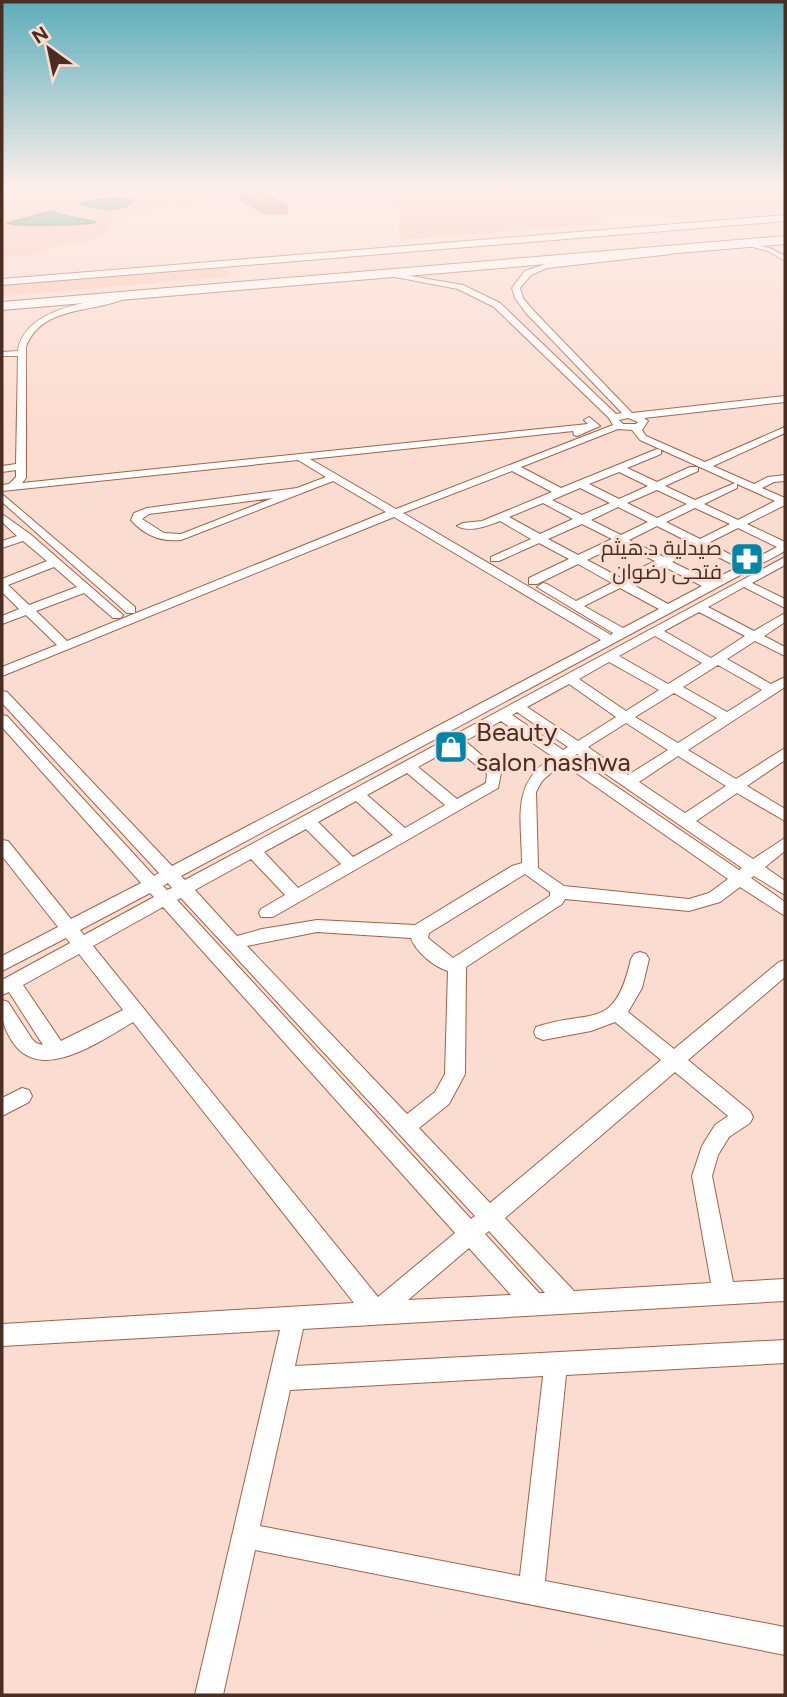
<svg xmlns="http://www.w3.org/2000/svg" width="787" height="1697" font-family="Figtree,Cairo,sans-serif">
	<style>
		.green { fill: #f9c7b2 }
		.water { fill: #29a276; stroke: #337f5c; stroke-width: 2 }
		.lines { fill: none; stroke-linecap: round; stroke-linejoin: round }
		.street-casing { stroke: #a46246; stroke-width: 2 }
		.secondary-casing { stroke: #a46246; stroke-width: 2 }
		.highway-casing { stroke: #a46246; stroke-width: 2 }
		.street { fill: #fff; fill-rule: evenodd }
		.secondary { fill: #fff; fill-rule: evenodd }
		.highway { fill: #fff; fill-rule: evenodd }
		.wall { fill: #cf7974 }
		.building { fill: #f18d87; stroke: #a9635e; stroke-width: 2 }
		.labels { text-anchor: middle; dominant-baseline: central; stroke-width: 6; stroke-linejoin: round; paint-order: stroke }
		.far-poi-label { font-size: 21px; fill: #4b2e21; stroke: #fbdcd0; text-anchor: end }
		.poi-label { font-size: 26px; fill: #4b2e21; stroke: #fbdcd0; text-anchor: start }
	</style>
	<rect width="100%" height="100%" fill="#fbdcd0"/>
	<path class="green" d="M2,187h289l-34,9 -121,15 -23,10 -12,15 -21,7 -30,4 -16,7 -32,4z
		M376,187h369l40,13v10l-114,9 -31,-8 -35,2 -4,11 -202,16 1,-31z
		M219,267l13,6 -8,4 -222,19v-11z"/>
	<path class="water" d="M104,198l28,2 -1,4c-17,8 -33,5 -51,0z
		M52,211l5,3 39,8c-10,3 -79,5 -88,1z"/>
	<g class="lines">
		<defs>
			<path id="street" d="M744,241l28,8 13,7v5l-17,-10 -26,-7z
				M673,251l-2,3 -124,14 -16,7 -11,13 3,10 9,11 100,104 153,-17v6l-141,16 4,3 -6,9 4,6 59,26 80,-35v6l-72,33 41,18 14,-7 17,-2v6l-11,1 -12,6 23,10v7l-38,19 38,18v9l-604,325 4,4 600,-323v8l-33,18 33,16v9l-41,-21 -36,20 46,24 31,-18v9l-21,14 21,11v9l-30,-15 -28,18 44,25 14,-7v10l-97,63 48,29 49,-31v12l-38,26 38,23v12l-48,-28 -41,28 57,38 32,-21v13l-20,16 20,14v14l-31,-19 -3,2 34,24v14l-45,-29 -20,15 -31,9 -124,-12 -3,5 -96,63 -1,107 -16,30 -30,24 71,75 171,-143 -46,-38 -24,9 -48,9 -7,-3 -2,-5 2,-5c56,-19 78,6 95,-68l3,-5 6,-2 6,2 3,5 -7,29 -14,24 46,37 105,-87 6,-2v17l-97,83 62,51 3,6 -3,6 -21,14 -11,18 -6,21 21,106 52,-3v22l-482,28 -8,37 490,-26v23l-219,12 -21,206 240,46v28l-530,-105 -32,145h-28l85,-365 -278,16v-22l352,-21 -221,-281c-32,19 -94,63 -121,19 -9,-14 -11,-25 -10,-41l6,2 24,37 4,4 7,2 -34,-53 -7,3v-15l68,-37 -4,-5 -64,33v-15l56,-29 -56,-71v-16l6,1 63,78 70,-36 -139,-156v-12l5,1 147,160 5,-3 -157,-170v-12l5,1 165,174 429,-226 -207,-123 -392,159v-9l55,-22 -31,-30 -24,9v-8l17,-7 -17,-17v-13l45,-18 -24,-20 -21,7v-7l15,-5 -15,-14v-8l28,20 93,81 -2,3h-8l-29,-25 -48,18 31,30 319,-129 -53,-31 -152,59c-20,2 -37,-5 -50,-20l3,-7 13,-5 150,-20 29,-11 -28,-17 -296,31v-6l7,-1 7,-7v-7l-14,2v-6l14,-2 2,-108h-16v-4l16,-1c6,-43 72,-49 106,-56l4,2c-33,17 -86,7 -102,50v131l-4,5 566,-59 -4,-4 5,-3 11,9 -23,10 -3,-1 -1,-4 -263,28 86,50 217,-84 -4,-7 -115,-111 -36,-18 -68,-13 -3,-4 76,13 37,18 116,111 6,-1 -96,-100 -11,-15 -3,-10 13,-17 21,-7zM628,418l10,4 -2,2h-13l-4,-4zM618,429l14,1 8,10 95,43 -40,17 -30,-14 33,-15v-4h-8l-33,15 -30,-14 34,-14v-4l-4,-1 -96,39 -40,-21zM512,471l40,21 -70,29 -19,2 -6,3c12,7 31,0 43,-5l31,18 -40,18v4h8l40,-18 30,16 -40,19v6h8l41,-20 34,19 -36,18 -29,-17 -4,-1 -6,4 76,46 -2,2 -208,-122zM619,472l29,14 -29,13 -30,-15zM737,484l38,17 -37,19 -34,-16 33,-16zM580,488l30,15 -28,12 -30,-15zM657,490l30,14 -30,14 -30,-15zM273,498l-92,36 -17,-1 -22,-14 7,-5zM543,503l30,16 -33,15 -31,-17zM618,507l30,15 -27,13 -30,-15zM695,508l35,16 -30,15 -34,-17zM582,524l30,15 -34,16 -30,-16zM657,526l34,17 -27,14 -35,-17zM738,528l39,19 -30,16 -39,-20zM620,544l35,17 -34,17 -34,-18zM700,548l38,19 -27,14 -39,-19zM663,566l39,20 -34,18 -38,-21zM54,567l23,20 -48,18 -21,-20zM620,588l39,21 -36,19 -39,-22zM699,612l46,24 -34,22 -47,-27zM655,636l47,27 -34,21 -49,-28zM609,662l50,28 -33,21 -47,-32zM718,665l44,25 -35,22 -44,-25zM569,684l47,33 -38,24 -51,-34zM674,693l43,25 -39,25 -43,-26zM517,712l51,35 -5,3 -51,-35zM501,721l52,36c-43,26 -31,63 -31,106l-10,3 -97,59 -98,-5 -55,9 -25,7 -42,-46 56,-31 34,36 -24,14 -2,4 2,4h12l225,-129 3,-15 -2,-3 -34,-29zM626,723l42,27 -40,25 -40,-28zM454,747l33,27 -1,9 -29,16 -39,-32zM577,754l165,114 -3,2 -166,-113zM678,756l48,30 -41,27 -46,-31zM562,763l166,116 -19,14 -20,6 -125,-13 -26,-18 -2,-76 6,-11zM407,773l38,32 -40,23 -38,-33zM356,801l37,34 -40,22 -35,-35zM306,829l35,35 -43,24 -34,-36zM525,874l25,18v4l-97,62 -25,-20 1,-5zM168,883l4,5 -5,2 -4,-4zM150,893l4,4 -70,38 -4,-5zM181,898l294,318 -4,3 -294,-319zM163,907l292,326 -77,64 -285,-351zM317,932l94,6c4,13 23,29 37,33l-3,103 -10,18 -28,22 -160,-168zM79,954l44,56 -62,31 -38,-56zM675,1072l53,44 -13,9 -13,21 -10,30 19,107 -137,8 -69,-73zM489,1231l56,62h-6l-54,-59zM469,1248l42,47 -103,5zM543,1376l-23,200 -260,-50 30,-136z
				M2,494l133,113v6h-8l-125,-111z
				M22,1088l7,2 3,6 -3,6 -27,14v-18z"/>
			<path id="secondary" d="M785,215v6l-783,64v-6z"/>
			<path id="highway" d="M785,236v8l-783,66v-8z"/>
		</defs>
		<use href="#street" class="street-casing"/>
		<use href="#secondary" class="secondary-casing"/>
		<use href="#highway" class="highway-casing"/>
		<use href="#street" class="street"/>
		<use href="#secondary" class="secondary"/>
		<use href="#highway" class="highway"/>
	</g>
	<path class="wall" d="M239,194l49,12v8l-23,1 -25,-14z"/>
	<path class="building" d="M257,191l31,15 -23,1 -26,-13z"/>
	<linearGradient id="sky" x2="0" y2="1"><stop stop-color="#5badba"/><stop offset="0.44" stop-color="#fdefea"/><stop offset="1" stop-color="#fdefea" stop-opacity="0"/></linearGradient>
	<rect width="787" height="424" fill="url(#sky)"/>
	<defs>
		<symbol id="pharmacy-square" viewBox="-11 -11 22 22"><rect x="-9" y="-9" width="18" height="18" rx="4" fill="#0186a8" stroke="#fbdcd0"/><path d="M-2-6h4v4h4v4h-4v4h-4v-4h-4v-4h4Z" fill="#fff"/></symbol>
		<symbol id="shop-square" viewBox="-11 -11 22 22"><rect x="-9" y="-9" width="18" height="18" rx="4" fill="#0186a8" stroke="#fbdcd0"/><path d="M-5-2.5h2.3a2.7 3.5 0 0 1 5.4 0H5L5.5 6h-11ZM-1.5-2.5h3a1.5 2.3 0 0 0-3 0Z" fill="#fff"/></symbol>
	</defs>
	<g fill-rule="evenodd">
		<use href="#pharmacy-square" x="728" y="540" width="38" height="38"/>
		<use href="#shop-square" x="432" y="728" width="38" height="38"/>
	</g>
	<g class="labels">
		<g class="far-poi-label">
			<text x="722" y="547">صيدلية د.هيثم<tspan x="722" dy="24">فتحى رضوان</tspan></text>
		</g>
		<g class="poi-label">
			<text x="476" y="732">Beauty<tspan x="476" dy="30">salon nashwa</tspan></text>
		</g>
	</g>
	<rect width="787" height="1697" fill="none" stroke="#4b2e21" stroke-width="7"/>
	<g transform="translate(49 49) rotate(327)" stroke="#fbdcd0" stroke-width="5" paint-order="stroke">
	<path d="M0-5L12 26L0 18L-12 26Z" fill="#4b2e21"/>
	<text y="-10" font-size="19" font-weight="bold" text-anchor="middle" fill="#4b2e21">N</text>
	</g>
</svg>
